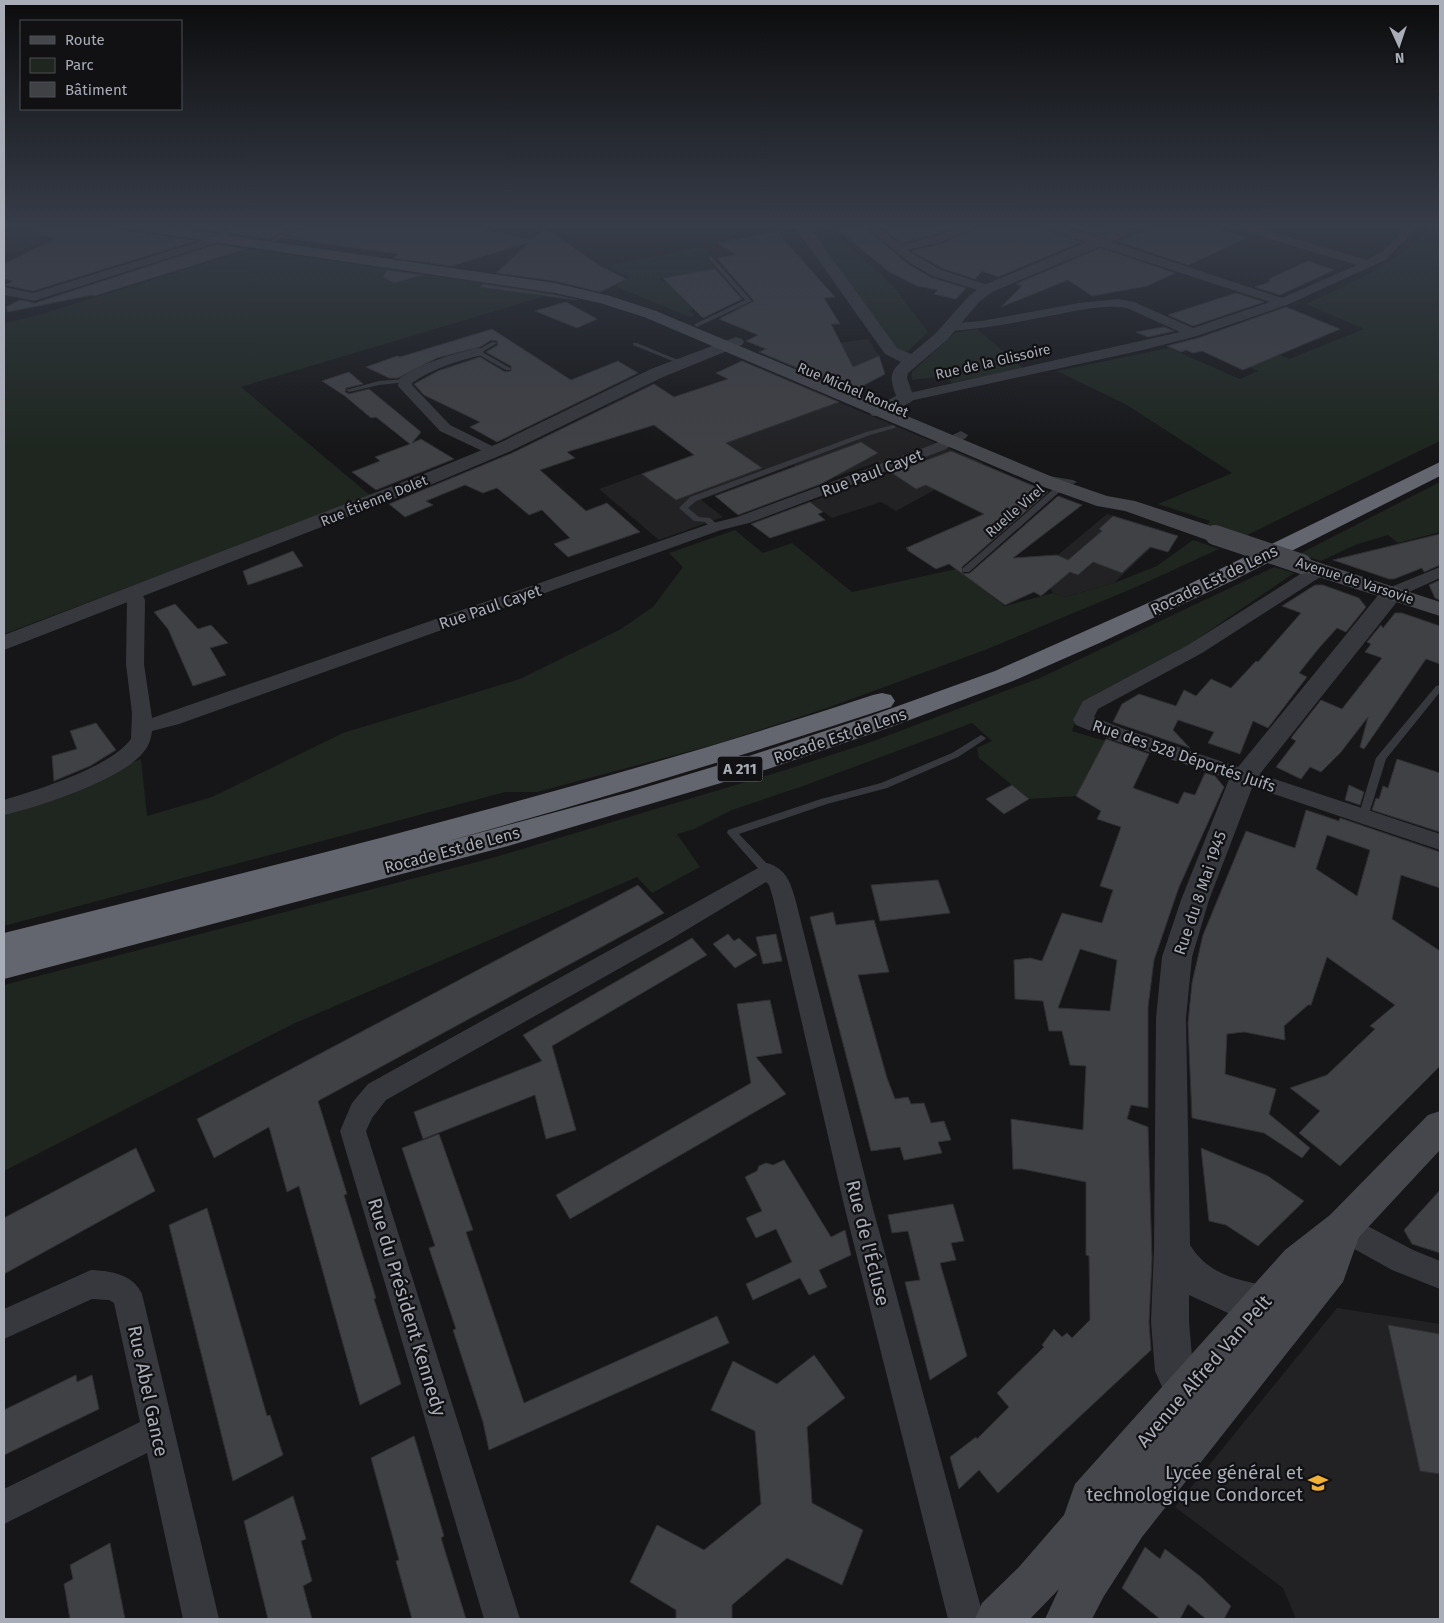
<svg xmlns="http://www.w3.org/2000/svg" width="1444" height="1623" font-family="'Fira Sans',sans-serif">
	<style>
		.built { fill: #222225 }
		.green { fill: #1e261f; fill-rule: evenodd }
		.building { fill: #404145; stroke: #303034; fill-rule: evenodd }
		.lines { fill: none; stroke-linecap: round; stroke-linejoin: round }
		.service { fill: #37383d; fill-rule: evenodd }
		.minor { fill: #37383d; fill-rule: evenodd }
		.tertiary { fill: #37383d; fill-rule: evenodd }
		.secondary { fill: #45474d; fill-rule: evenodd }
		.motorway { fill: #63666e; fill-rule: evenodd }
		.secondary-bridge { stroke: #45474d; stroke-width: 20 }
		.labels { text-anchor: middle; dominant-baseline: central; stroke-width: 4.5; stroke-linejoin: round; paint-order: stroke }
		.far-street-label { font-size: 14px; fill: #a8adb8; stroke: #111113 }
		.shield { fill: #111113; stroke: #7b7e86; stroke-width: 1 }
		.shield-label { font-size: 15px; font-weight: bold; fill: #a8adb8 }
		.street-label { font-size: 16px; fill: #a8adb8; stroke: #111113 }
		.near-street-label { font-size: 19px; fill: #a8adb8; stroke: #111113 }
		.near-poi-label { font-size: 19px; fill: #a8adb8; stroke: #111113; text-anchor: end }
	</style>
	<rect width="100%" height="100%" fill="#161618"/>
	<path class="built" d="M4,226l52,8 -38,18 -14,-2z
		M868,339l11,17 6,18 -25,14 -86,-36z
		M838,402l146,61 -88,48 -15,-9 -49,16 -22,-16 80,-29 -15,-10 -56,20 -25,-18 -93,35 22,17 -64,23 -60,-51z
		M1107,514l58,17 -13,16 -38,36 -49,14 -12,-4 -3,-5 -21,-9z
		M1337,1308l103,16v295h-144l-13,-31 -108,-81z"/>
	<path class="green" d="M804,224h19l-2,1 49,39 24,23 34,45 -21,20 -14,-3z
		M1433,224h7v217l-199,97 -35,-12 4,-5 -52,-17 74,-31 -105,-68 -70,-34 112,-23 71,31 18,-8 -66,-30 36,-10 61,28 75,-30 -58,-25c50,-24 90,-38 127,-80z
		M702,247l9,7 -7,1 25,29 -24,3 9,13 -26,11 7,4 -5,2 -78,-32 18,-8 -25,-11zM697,272l8,8 -42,2 -4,-4z
		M251,249l304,44 -314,94 130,109 -367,138v-311l31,-7z
		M977,329l46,39 -71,15 -8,-7 -32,4v-8l43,-39z
		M1440,482v50l-42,11 -10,-8 -33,10 -34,16 -22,-7z
		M735,530l28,23 29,-10 60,49 104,-23 49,37 48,-13 12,4 49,-14 43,-17 36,-26 26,9 -83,38 -151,63 -155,57 -110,36 -183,49h-32l-501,134v-115l25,-8 112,-44 6,57 65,-19 131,-64 177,-54 101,-50 32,-22 30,-40 -14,-14z
		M1274,567l20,6 -104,71 -107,57 -11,30 33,10 -29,55 -47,3 -50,-41 -2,-10 15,-7 -20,-18 -169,63 -71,24 -38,19 -17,5 23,33 -48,26 -15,-16 -344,147 -289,147v-186l488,-127 287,-86 92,-30 171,-65z"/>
	<path class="building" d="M35,224h52l108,17 -162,50 -28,-6 8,-4 -9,-2v-15l53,-26 -22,-4z
		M167,224h127l-25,15 -37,-5 -7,-5 -7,3z
		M307,224h152l73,16 11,-10 10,3 47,33 26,13 -26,13 -45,-11 -59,-8 34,-31 -79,24 -57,-8 4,-4 -113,-16z
		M831,224h30l48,41 23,13 34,10 -10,11 -22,-5 4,-4 -21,-4 -29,-15z
		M878,224h84l-29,11 -32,8z
		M984,224h45l52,18 -83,35 -16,-6 -7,8 -33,-11 -30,-17 30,-7z
		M1057,224h67l-26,11z
		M1150,224h54l43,14 -59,27 -71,-24 30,-12z
		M776,231l59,66 -11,1 16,26h-9l22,43 26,-11 6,18 -32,17 -94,-39 7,-3 -20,-8 12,-6 -39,-16 35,-18 -37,-43 19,-3 -18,-12z
		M217,244l29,5 -152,47 -2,-1 -84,17 -2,-5 14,-7 15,3z
		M1100,248l75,25 -28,13 -55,10 -24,-16 -67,27 21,-21 -6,-2z
		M1308,261l26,9 -54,25 -25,-8 15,-5 -1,-3z
		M715,269l27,30 -39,19 -40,-40z
		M387,270l35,5 -28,8 -11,-6z
		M483,284l72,11 22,5 -97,-13z
		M1236,293l28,9 -71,24 -25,-11z
		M566,302l31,17 -20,9 -42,-17z
		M1286,307l54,22 -97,41 -41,-19 -9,2 -7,-3 -5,2 -14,-6 31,-8z
		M1164,327l10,4 -26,6 -12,-5z
		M492,329l79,51 47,-19 20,12 -141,69 -27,-15 10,-5 -56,-27 -10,-11 24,-13 42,-14 25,15 6,-1v-5l-25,-14 12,-7 -1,-4 -6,-1 -11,7 -43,11 -39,20h-9l-23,-11 31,-11 3,1z
		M742,361l97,41 -113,41 36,25 -86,32 -34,-26 52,-19 -40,-30 -87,27 8,6 -35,12 46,41 21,-8 33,29 -72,25 -14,-13 16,-6 -28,-28 -13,5 -32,-27 -14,5 -18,-8 -39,16 7,4 -28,12 -16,-13 123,-51 142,-69 20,13 54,-18 -12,-6z
		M349,372l14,12 -17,4 -1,4 4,2 20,-5 52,43 -9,11 9,-4 33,20 -78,31 -24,-18 28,-11 -5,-4 35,-13 -34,-27 -5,1 -26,-22 -23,-15z
		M861,442l17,11 -57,31 -83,31 -23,-19z
		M951,451l97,41 -86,75 1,7 7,-1 88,-77 24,9 -69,53 44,-3 11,5 34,-29 -3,-2 14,-13 65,20 -10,16 -18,-5 -28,26 -29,-11 -15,13 -8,-3 -29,24 -7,-4 -29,13 -56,-41 -13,5 -29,-19h2l-3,-2 78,-34 -58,-29 -10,4 -24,-16z
		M810,502l13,10 -5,2 7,6 -55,18 -19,-14z
		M1440,534v31l-16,7 -2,-4 -28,11h-5l-56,-19z
		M293,551l10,15 -55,19 -5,-14z
		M1440,580v20l-5,-2 -6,-13z
		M1315,585h8l36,13 7,9 -20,25 -9,-4 -18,20 -20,25 8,4 -39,51 -15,-7 -13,33 -32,-11 6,-11 -36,-12 -5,10 17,18 -77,-26 9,-18 17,-10 37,12 8,-16 12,6 15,-17 20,9 25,-27 2,1 43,-49 -19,-7z
		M175,604l23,25 13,-4 17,18 -18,5 16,27 -33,11 -25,-57 -14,-17z
		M1395,613h7l38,13v38l-14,-5 -62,90 -4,-2 8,-30 -27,35 -20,20 -11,-5 -9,12 -25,-12 20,-26 -5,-3 30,-38 21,9 40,-51 -17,-6 6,-8 -4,-2 14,-17 2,3z
		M96,723l20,27 -26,16 -36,15 -2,-25 25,-7 -7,-18z
		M1106,739l43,15 -16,34 45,16 6,-12 11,3 10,-22 10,3 9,11 -45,100 -25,73 -6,47v101l-17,-3 -4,14 21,8 4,132 -3,63 2,28 -153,143 -19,-23 -20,19 -9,-32 26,-20 1,2 32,-32 -12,-14 47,-46 -2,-2 12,-16 8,8 5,-4 5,5 18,-18 -1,-64 -3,-1v-73l-64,-13h-9l-2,-50 72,11 3,-64 -16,-1 -8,-34h-13l-6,-30 -28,-2 -1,-39 16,-2 12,3 20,-48 40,10 11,-33 -13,-4 21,-59 -24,-8 4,-8 -25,-15zM1080,949l37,11 -7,51 -52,-3z
		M1397,759l43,14v59l-68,-22 4,-12 3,1 4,-13 5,2z
		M1012,785l17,14 -25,15 -18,-15z
		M1349,785l15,7 -4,13 -15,-5z
		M1306,810l33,11 1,-3 100,34v36l-39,-13 -9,44 48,32v115l-100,100 -41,-33 21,-22 -30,-23 37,-13 48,-46 -5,-3 25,-21 -68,-48 -16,48h-3l-24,21 1,14 -41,-8 -17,2 -2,40 51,15 -7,25 41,34 -8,10 -38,-25 -72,-15 -4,-95 4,-40 11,-48 43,-104 49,17zM1327,835l43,15 -13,46 -41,-27z
		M938,880l12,33 -70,8 -9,-36z
		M638,885l26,28 -346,188 29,93 -3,1 32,103 -2,1 27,85 -41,21 -61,-219 -12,6 -18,-65 -55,31 -17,-39z
		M833,912l3,13 38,-5 15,52 -31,3 29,103 8,21 13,-2 3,7 13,-1 7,20 13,-2 7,19 -13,2 4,11 -38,7 -4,-13 -29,4 -61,-234z
		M728,934l6,7 5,-3 18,17 -22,13 -22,-24z
		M776,934l6,27 -19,3 -7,-27z
		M692,938l15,17 -155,91 24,84 -30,9 -11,-44 -112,44 -9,-27 128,-51 -19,-26z
		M770,1000l12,53 -26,4 30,37 -216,125 -14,-24 195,-112 -14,-79z
		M439,1134l34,96 -7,2 58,171 193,-87 12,27 -240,107 -6,-28 -30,-92 3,-1 -27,-81 6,-2 -33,-98z
		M136,1148l19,43 -151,83v-56z
		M1201,1148l67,28 36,25 -46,45 -32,-21 -17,-4z
		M784,1160l47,77 14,-7 6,25 -32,15 8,17 -18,8 -9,-17 -47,22 -7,-16 46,-22 -16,-33 -20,9 -10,-20 16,-7 -17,-34 12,-6 2,-5 7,-3 7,2z
		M1440,1190v63l-28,-9 -8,-14z
		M953,1204l11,37 -13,2 5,17 -16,3 27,93 -37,24 -25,-98 15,-2 -12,-49 -16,2 -4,-18z
		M207,1208l60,208 3,-1 13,40 -50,26 -64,-256z
		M1388,1325l52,9v140l-20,-3z
		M814,1355l31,43 -38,29 5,76 51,27 -21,55 -55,-27 -55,47v14h-56v-9l-46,-28 27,-57 47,25 57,-46 -6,-73 -44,-21 22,-49 44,23z
		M76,1375l1,7 15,-7 7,34 -95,46v-45z
		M414,1436l30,100 -3,2 25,81h-54l-16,-58 3,-1 -28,-102z
		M293,1496l13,43 -5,2 11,40 -9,5 9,33h-44l-24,-98z
		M110,1543l15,76h-55l-6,-35 9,-5 -3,-14z
		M1145,1547l15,12 5,-10 36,28 30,29 -7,13h-18l-18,-15 -8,15h-20l-38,-31z"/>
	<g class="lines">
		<path class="service" d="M298,224h7l-30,18 -5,-1z
			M711,256l41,45 -55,26 -3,-2 1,-1 50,-24 -36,-41 -1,-1z
			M492,342l5,1 -15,9 28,16v2h-4l-32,-18z
			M633,343h4l48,20 -5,1 -47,-19z
			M405,379l2,1v2l-28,3 -30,7 -3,-2 33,-9z
			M893,425l3,2 -1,1 -25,7 -174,66 -8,7 11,9 11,1 8,7v4h-6l-7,-7 -11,-1 -15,-13 11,-11 176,-65z
			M1049,476l24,4 4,2 -4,2 -25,-6z
			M1058,485h6l1,2 -96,85h-6v-4z
			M1440,685v7l-54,67 -18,58 -5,4 -4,-1 -1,-3 18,-59 60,-72z
			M981,735l5,3 -2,2 -26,17 -71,31 -60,16 -88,30 32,34 1,3 -1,3h-8l-36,-41 1,-3 93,-31 60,-16 71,-30z"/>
		<path class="minor" d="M863,224h12l26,21 33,-8 33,-13h15l-41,18 -34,8 34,20 50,16 2,3 -6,4 -54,-17 -23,-13z
			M1031,224h18l36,9 197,65 75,-33 -130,-39 -1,-2h17l124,36 18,-10 25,-26h11l-36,36 -98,45 -90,31 -54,14 -238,52 -5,-1 -2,-3 2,-3 5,-1 275,-62 -53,-24c-24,-4 -50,3 -73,7 -35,7 -69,14 -104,16l-5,-1 -1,-3 1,-3 37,-3 97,-18 39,-4 16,3 59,26 77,-26z
			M224,231l6,3 -14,9 -182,58 -30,-6v-8l29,6 175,-54z
			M477,348l5,1 2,3 -2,3c-25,6 -49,13 -70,28v2l38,40 48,24 2,3 -2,3 -5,1 -53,-25 -42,-45 2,-8c24,-16 50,-23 77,-30z
			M961,431l7,4 -2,3 -22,12 -195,73 -28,7 -542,194 -27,7c-1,9 -4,17 -11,24 -24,26 -102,52 -137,60v-15c33,-10 107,-33 127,-61l1,-26 -6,-49 1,-64 -2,-7 3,-4h12l5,11 -1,64 8,54 557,-194 28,-7 197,-73z
			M1319,565l6,1 3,4 -3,4 -123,79 -104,56 -4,8 30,12 316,105v16l-330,-111 -34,-14 -3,-5 10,-19 105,-56 125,-79z
			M1440,567v11l-42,19h-12l-3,-4 3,-4z
			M767,863c18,5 23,18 28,35l77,307 112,414h-36l-104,-414 -71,-307 -4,-13 -3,-3 -98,59 -282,159 -14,18 -6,13 154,488h-36l-144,-488 12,-28 16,-19z
			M1343,1213l70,37 27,11v28l-48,-19 -59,-33 -4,-10 4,-10z
			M91,1270c20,1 42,4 51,24l77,325h-36l-36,-166 -143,71v-35l136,-67 -26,-119 -5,-3 -17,-1 -88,40v-30z"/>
		<path class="tertiary" d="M793,224h14l90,124 14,6 24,-20 34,-38 13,-10 147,-62h19l-2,3 -154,65 -13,10 -32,38 -39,33 -1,5 7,20 -3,4 -27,14h-12l-3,-4 3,-4 24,-12c-5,-15 -8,-23 5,-34l-16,-8z
			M736,337l6,2 2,3 -2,3 -79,32 -152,74 -76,32 -431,167v-15l417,-160 78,-32 152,-74z
			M1392,587l8,1 3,5 -3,5 -145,182 -46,120 -17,57 -6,61 4,227c25,39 60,33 97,48l5,13 -5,13 -13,5 -21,-3 -25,-8 -39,-18v27l4,46 11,25 -5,14 -14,5 -14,-5 -16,-36 -4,-49 3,-73 2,-231 6,-61 19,-57 49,-123 154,-189z"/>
		<path class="secondary" d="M114,224h36l405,59 55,13 46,15 399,167 52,18 28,5 88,29 3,5 -3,5 -8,1 -8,-1 -82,-29 -28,-5 -56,-20 -397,-169 -44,-14 -45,-10 -434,-65z
			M1302,557l138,45v14l-146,-47 -3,-5 3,-5z
			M1440,1111v39l-81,87 -16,45 -201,255 -38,59 -12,23h-47l14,-30 -29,30h-55l7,-16 37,-36 45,-52 11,-31 210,-234 45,-35 98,-100z"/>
		<path class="motorway" d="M1440,462v14l-206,104 -130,61 -91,40 -122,46 -123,42 -260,77 -504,133v-46c292,-73 583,-144 869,-238l9,-2 9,2 4,6 -4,6c-172,57 -345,108 -520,155l259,-70 119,-36 124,-41 122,-44 180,-80z"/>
		<path class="secondary-bridge" d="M1215,535l87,29"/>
	</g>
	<linearGradient id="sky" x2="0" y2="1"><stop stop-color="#0c0c0d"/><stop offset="0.5" stop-color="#363c48"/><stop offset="1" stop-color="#363c48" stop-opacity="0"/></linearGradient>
	<rect width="1444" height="451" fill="url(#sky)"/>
	<defs>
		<symbol id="school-bare" viewBox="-9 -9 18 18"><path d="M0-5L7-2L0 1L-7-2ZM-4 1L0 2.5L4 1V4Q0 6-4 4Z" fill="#f2b134" stroke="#111113" stroke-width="2.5" paint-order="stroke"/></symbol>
	</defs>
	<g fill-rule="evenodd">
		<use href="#school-bare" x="1304" y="1469" width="28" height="28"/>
	</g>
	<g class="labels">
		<g class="far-street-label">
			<text transform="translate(993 362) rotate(-13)">Rue de la Glissoire</text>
			<text transform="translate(853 390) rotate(23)">Rue Michel Rondet</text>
			<text transform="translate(374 501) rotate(-22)">Rue Étienne Dolet</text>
			<text transform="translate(1015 511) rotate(-41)">Ruelle Virel</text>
			<text transform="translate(1355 581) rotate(18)">Avenue de Varsovie</text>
		</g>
		<rect class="shield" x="717.5" y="756.5" width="45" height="25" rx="4"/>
		<g class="shield-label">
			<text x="740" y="769">A 211</text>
		</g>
		<g class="street-label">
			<text transform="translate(872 473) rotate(-21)">Rue Paul Cayet</text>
			<text transform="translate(1214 580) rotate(-26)">Rocade Est de Lens</text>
			<text transform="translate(490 607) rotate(-19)">Rue Paul Cayet</text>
			<text transform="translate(840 736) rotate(-19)">Rocade Est de Lens</text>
			<text transform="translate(1184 756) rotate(19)">Rue des 528 Déportés Juifs</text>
			<text transform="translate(452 850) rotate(-15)">Rocade Est de Lens</text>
			<text transform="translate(1200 893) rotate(-71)">Rue du 8 Mai 1945</text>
		</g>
		<g class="near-street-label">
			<text transform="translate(868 1243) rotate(76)">Rue de l'Écluse</text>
			<text transform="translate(407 1307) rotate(73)">Rue du Président Kennedy</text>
			<text transform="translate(1204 1371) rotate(-49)">Avenue Alfred Van Pelt</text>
			<text transform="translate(148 1391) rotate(78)">Rue Abel Gance</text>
		</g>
		<g class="near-poi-label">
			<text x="1303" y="1472">Lycée général et<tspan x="1303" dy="22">technologique Condorcet</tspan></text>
		</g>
	</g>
	<rect width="1444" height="1623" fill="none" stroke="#a8adb8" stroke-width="10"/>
	<rect x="20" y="20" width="162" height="90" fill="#111113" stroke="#4d4f55"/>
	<rect x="30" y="36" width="25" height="8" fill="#45474d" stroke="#4d4f55"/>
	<text x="65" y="45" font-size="15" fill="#a8adb8">Route</text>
	<rect x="30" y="58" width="25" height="15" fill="#1e261f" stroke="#4d4f55"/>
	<text x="65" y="70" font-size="15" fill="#a8adb8">Parc</text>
	<rect x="30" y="82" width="25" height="15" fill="#404145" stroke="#4d4f55"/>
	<text x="65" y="95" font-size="15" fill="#a8adb8">Bâtiment</text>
	<g transform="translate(1399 45) rotate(177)" stroke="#111113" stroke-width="4" paint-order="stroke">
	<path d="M0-4L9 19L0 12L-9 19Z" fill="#a8adb8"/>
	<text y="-8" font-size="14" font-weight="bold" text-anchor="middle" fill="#a8adb8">N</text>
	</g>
</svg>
